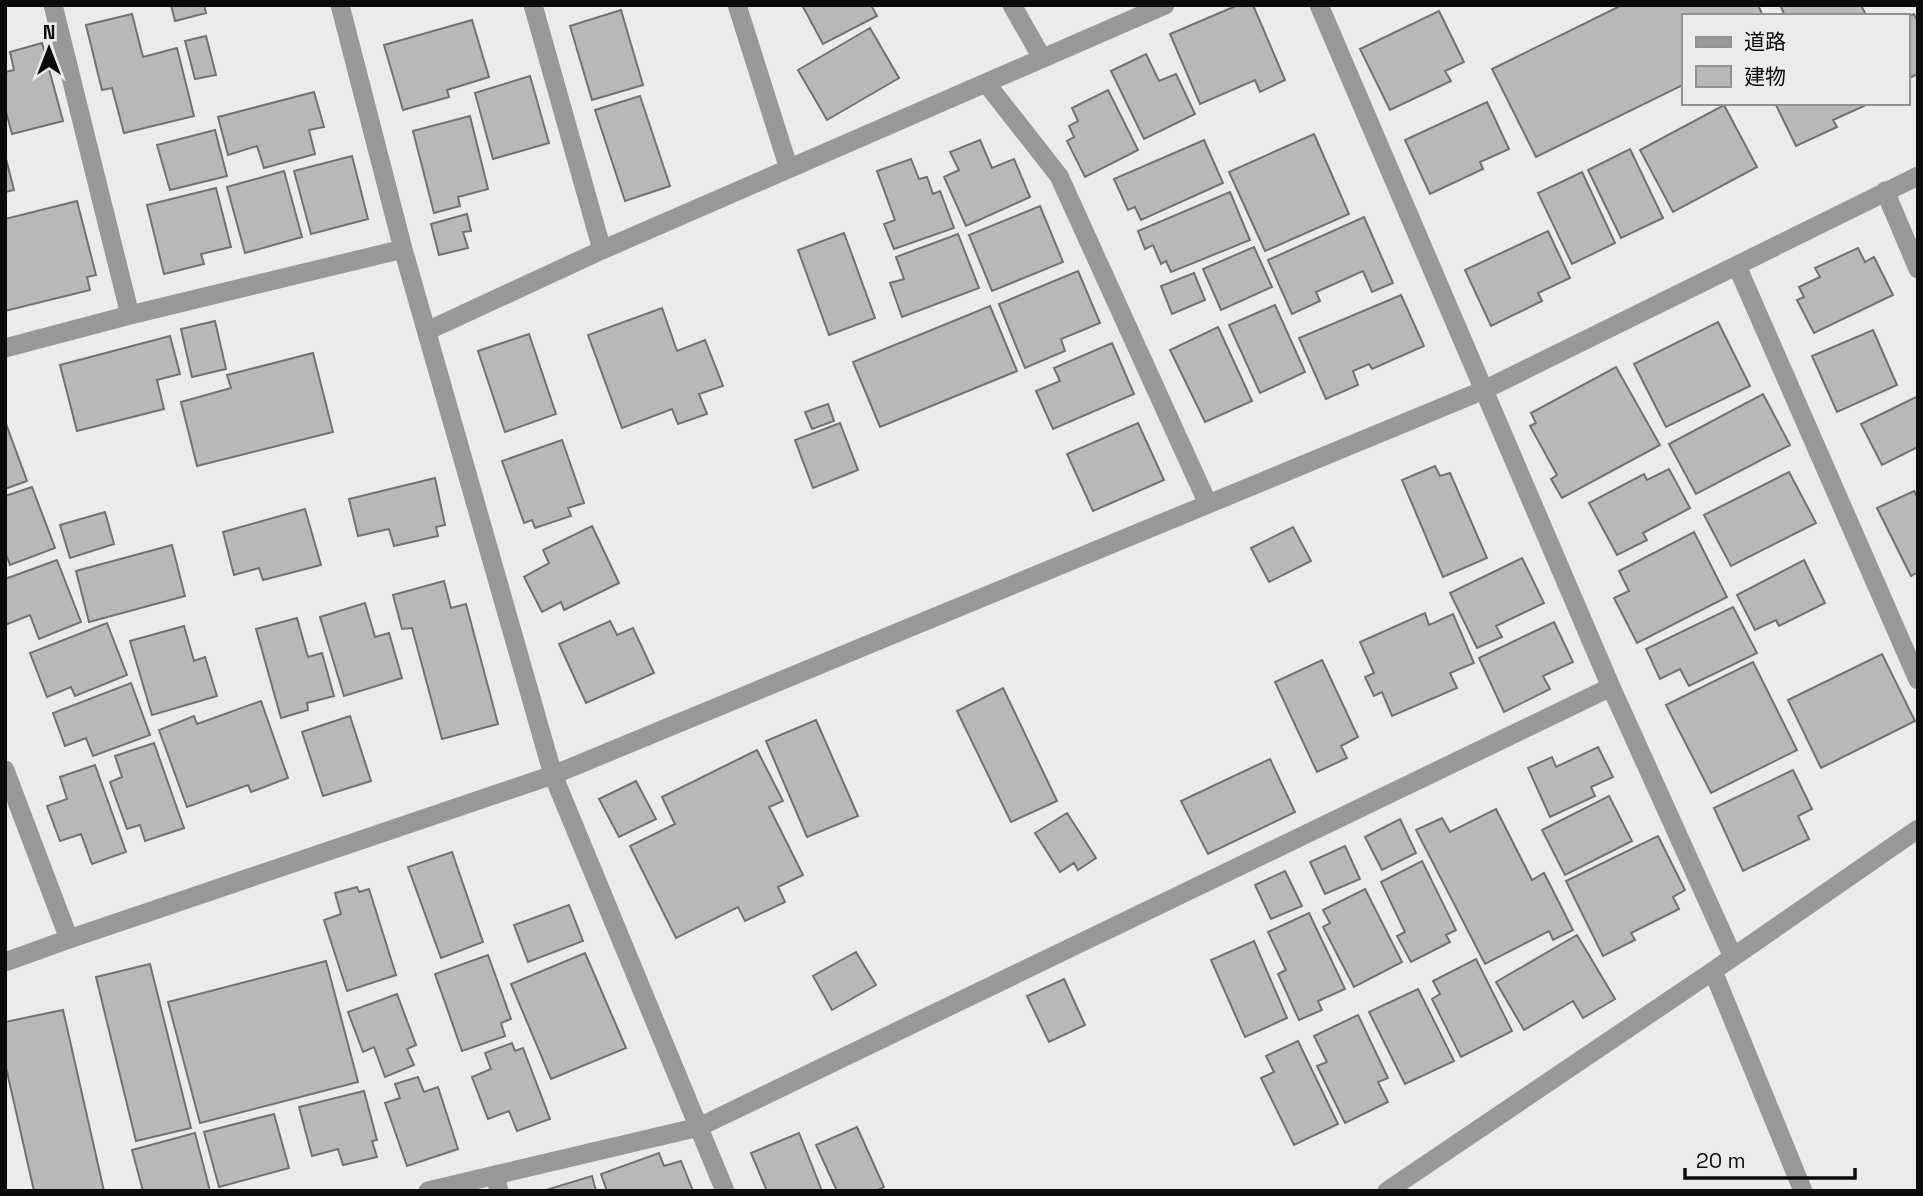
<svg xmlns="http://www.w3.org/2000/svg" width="1923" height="1196" font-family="'Space Grotesk','Noto Sans JP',sans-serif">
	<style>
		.building { fill: #b9b8b8; stroke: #737271; stroke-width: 2 }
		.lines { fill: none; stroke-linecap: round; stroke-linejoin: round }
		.service { stroke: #999898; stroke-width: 19 }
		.minor { stroke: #999898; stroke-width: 19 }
	</style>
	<rect width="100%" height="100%" fill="#eaebec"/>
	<path class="building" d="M171,5h33l2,8 -31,8z
		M802,5h69l6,11 -54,28z
		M1238,5h15l32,75 -25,12 -5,-12 -55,24 -30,-70z
		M1622,5h136l5,11h-80v69l-147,72 -44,-88z
		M1780,5h81l5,10 -81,1z
		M621,10l22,75 -51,15 -22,-74z
		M1439,11l25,51 -19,9 6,10 -61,29 -30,-61z
		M132,14l11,43 34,-9 17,68 -70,17 -12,-45 -10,2 -16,-65z
		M1914,14l4,8v52l-11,5v-62z
		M472,20l17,57 -42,13 2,7 -46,13 -19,-65z
		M870,28l29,50 -72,42 -29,-50z
		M206,36l10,39 -21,4 -10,-38z
		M42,43l21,78 -51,13 -7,-26v-36l9,-2 -4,-18z
		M1146,54l13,27 17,-7 19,40 -51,25 -33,-68z
		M530,76l19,67 -56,16 -18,-66z
		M1108,90l30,60 -53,27 -18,-36 7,-4 -5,-11 9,-5 -6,-13z
		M314,92l10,35 -15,3 6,24 -51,14 -7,-22 -29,9 -10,-38z
		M640,96l30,90 -45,15 -30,-91z
		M1487,102l22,47 -29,13 3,7 -53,25 -25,-54z
		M1775,103h88l1,3 -31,14 4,7 -41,19z
		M1724,105l33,62 -84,45 -33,-62z
		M470,116l18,73 -30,8 2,9 -26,7 -21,-82z
		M215,130l12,46 -57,14 -13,-45z
		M1314,134l35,80 -84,37 -36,-79z
		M980,140l12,28 22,-9 16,38 -64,29 -22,-49 15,-7 -9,-18z
		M1204,140l19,43 -82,37 -6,-13 -7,3 -14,-31z
		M1630,149l33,69 -42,20 -33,-68z
		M5,155l9,35 -9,2z
		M352,156l16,63 -57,15 -17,-63z
		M911,159l8,20 8,-2 6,17 7,-3 14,37 -60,21 -10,-25 11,-4 -18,-49z
		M284,171l18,66 -57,16 -18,-66z
		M1582,172l33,71 -43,21 -34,-71z
		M216,188l15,59 -30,7 3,10 -40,10 -17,-69z
		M1230,192l20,48 -79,32 -5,-11 -5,3 -8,-19 -8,4 -7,-18z
		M77,201l19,74 -9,2 3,13 -85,21v-92z
		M1040,206l23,56 -71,29 -23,-56z
		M467,214l4,17 -8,1 5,16 -29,7 -8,-31z
		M1364,217l29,66 -21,9 -9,-21 -47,21 4,9 -28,13 -24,-54z
		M1548,231l22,47 -32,15 4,8 -51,25 -26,-56z
		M844,233l31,85 -46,17 -31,-85z
		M958,234l21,54 -77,29 -12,-34 14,-4 -8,-22z
		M1254,247l18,40 -51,23 -18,-41z
		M1858,248l7,14 9,-5 19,38 -79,38 -17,-33 7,-3 -5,-10 21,-10 -5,-9z
		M1078,271l22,52 -39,16 4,12 -40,17 -26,-64z
		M1194,273l11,27 -33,14 -11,-28z
		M1401,295l23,51 -52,23 -3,-5 -16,7 5,14 -32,14 -27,-61z
		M1275,305l30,67 -45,21 -31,-68z
		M990,306l27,65 -137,56 -27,-65z
		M662,308l15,43 28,-11 18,46 -24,8 8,20 -29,10 -6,-15 -50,19 -34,-93z
		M215,321l11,48 -34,8 -11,-48z
		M1718,322l32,64 -84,41 -32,-63z
		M1218,327l34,74 -47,21 -35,-72z
		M1873,330l24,55 -60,27 -25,-56z
		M529,334l27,80 -51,18 -27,-81z
		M170,336l10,38 -23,6 7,29 -87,22 -17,-66z
		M1112,343l22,51 -81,35 -17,-38 24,-10 -6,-13z
		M313,353l20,79 -136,34 -16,-64 50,-14 -4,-13z
		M1616,367l44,78 -98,53 -11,-19 6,-4 -27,-49 6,-3 -5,-10z
		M1763,394l27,51 -94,49 -27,-50z
		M1918,396v51l-36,18 -21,-41z
		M828,404l6,17 -22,8 -7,-17z
		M5,421l22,60 -22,8z
		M840,423l18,47 -45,18 -18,-48z
		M1138,423l26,57 -71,31 -26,-57z
		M562,440l22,63 -16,5 3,8 -36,12 -3,-8 -8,3 -22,-62z
		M1435,466l5,10 10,-3 37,85 -44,19 -41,-97z
		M1669,469l21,39 -47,25 4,7 -30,15 -28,-52 55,-29 3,6z
		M1789,472l27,51 -85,43 -27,-51z
		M435,478l10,47 -9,2 2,9 -44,10 -5,-17 -31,7 -9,-37z
		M32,487l23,61 -45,17 -5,-13v-56z
		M1914,491l4,7v74l-7,4 -34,-68z
		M305,509l16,56 -58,15 -4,-12 -25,7 -11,-43z
		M105,512l9,32 -44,14 -10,-33z
		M592,526l27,57 -55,27 -3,-8 -19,10 -18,-35 25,-14 -6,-13z
		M1293,527l18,34 -42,21 -18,-34z
		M1694,532l33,65 -90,46 -23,-45 15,-7 -10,-20z
		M172,545l13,51 -96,26 -13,-51z
		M1522,558l22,45 -48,23 6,11 -25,11 -27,-55z
		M57,560l24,62 -42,17 -9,-24 -25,10v-46z
		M1804,560l21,43 -46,23 -3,-6 -21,10 -18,-35z
		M444,581l7,27 15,-4 32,120 -56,15 -30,-111 -10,1 -9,-34z
		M365,603l10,34 14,-4 13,45 -58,18 -24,-79z
		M1733,607l24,46 -68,33 -9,-17 -20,10 -14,-30z
		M1425,613l4,12 24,-11 21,49 -24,10 7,15 -65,28 -10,-24 -8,4 -9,-19 9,-4 -14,-31z
		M297,618l11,39 14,-4 12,43 -27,7 1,7 -27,8 -25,-89z
		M610,621l7,14 16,-7 21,45 -68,30 -27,-59z
		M1554,622l19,40 -30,14 7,13 -46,23 -25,-54z
		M107,623l20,52 -52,21 -4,-9 -24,10 -17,-44z
		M184,626l10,35 11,-4 12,39 -65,19 -22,-74z
		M1882,654l33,67 -94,47 -33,-68z
		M1322,660l36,77 -17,9 6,12 -30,14 -42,-90z
		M1753,662l44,88 -86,43 -45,-88z
		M131,683l19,52 -57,21 -7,-18 -21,8 -12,-33z
		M1003,688l54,113 -46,21 -54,-111z
		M261,701l27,77 -37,14 -3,-7 -61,22 -28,-77 35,-14 3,8z
		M350,716l21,65 -48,15 -21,-64z
		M816,720l42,96 -51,21 -41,-96z
		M154,743l30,85 -39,13 -5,-16 -13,4 -17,-47 12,-5 -7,-21z
		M1598,747l15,30 -22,10 4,9 -45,21 -22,-49 24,-11 4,10z
		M757,750l26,51 -14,6 34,68 -25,12 7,15 -40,19 -7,-14 -62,31 -46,-92 45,-22 -13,-27z
		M1270,759l25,53 -87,42 -27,-53z
		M95,765l31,87 -34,12 -11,-30 -21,7 -13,-35 20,-7 -7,-22z
		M1793,770l19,39 -14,7 11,23 -66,32 -29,-63z
		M636,781l20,38 -37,18 -20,-38z
		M1609,796l23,45 -67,34 -23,-45z
		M1496,809l36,71 12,-7 29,57 -20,10 -4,-9 -64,33 -69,-134 26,-12 8,14z
		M1067,813l29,45 -18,12 -4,-7 -14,9 -25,-39z
		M1400,819l16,34 -34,17 -17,-33z
		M1658,836l27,54 -12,7 6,12 -48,24 4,7 -32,16 -37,-75z
		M1345,846l15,33 -35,15 -15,-32z
		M452,852l31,90 -42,16 -33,-91z
		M1422,861l34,69 -10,5 4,7 -39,20 -14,-26 8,-4 -24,-50z
		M1285,871l17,35 -31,13 -16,-34z
		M357,887l2,5 10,-3 27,86 -49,16 -23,-71 17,-6 -6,-21z
		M1365,889l37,73 -48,25 -31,-60 7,-4 -7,-13z
		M569,905l14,36 -55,21 -14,-37z
		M1309,913l36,76 -27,12 4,9 -23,10 -21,-46 8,-4 -18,-38z
		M1577,935l38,64 -32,19 -10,-17 -49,29 -28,-48z
		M1254,941l33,77 -42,19 -34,-77z
		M856,952l20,33 -44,25 -19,-34z
		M585,953l41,95 -75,31 -40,-95z
		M488,955l23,64 -10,4 4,13 -43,15 -27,-77z
		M1476,959l36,72 -51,26 -29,-58 8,-5 -7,-13z
		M326,961l32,121 -158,41 -32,-121z
		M150,964l41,164 -55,13 -40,-164z
		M1064,979l21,46 -36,17 -22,-46z
		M1418,989l36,72 -49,23 -36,-72z
		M397,994l19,51 -9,4 7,16 -29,12 -11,-30 -11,5 -15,-40z
		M63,1010l41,181h-70l-29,-128v-41z
		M1358,1015l30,63 -10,4 10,20 -43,21 -28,-57 10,-4 -13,-26z
		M1298,1041l40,83 -44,21 -33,-67 13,-6 -8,-16z
		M512,1043l3,8 8,-3 27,71 -33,12 -8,-20 -21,8 -16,-42 19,-8 -6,-16z
		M418,1077l6,15 14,-5 20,62 -51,17 -22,-63 15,-5 -5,-14z
		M364,1091l13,49 -5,1 5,16 -34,8 -5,-16 -26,7 -13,-49z
		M274,1114l15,54 -70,19 -15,-55z
		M857,1127l27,60 -8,4h-39l-21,-46z
		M195,1133l15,58h-67l-11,-41z
		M799,1133l23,58h-55l-16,-38z
		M659,1153l5,13 17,-5 12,30h-86l-6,-17z
		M592,1176l4,15h-53z"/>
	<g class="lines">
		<path class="service" d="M1012,5l30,53
			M495,1175l4,16"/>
		<path class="minor" d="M53,5l77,310
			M340,5l63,244 150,526 172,416
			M533,5l69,245
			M737,5l52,164
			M1319,5l292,682 122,270
			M986,83l73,93 149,328
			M1885,191l33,78
			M1737,266l181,414
			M427,331l175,-81 563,-245
			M5,348l125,-33 273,-66
			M5,770l64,169
			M5,962l64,-23 484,-164 931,-385 434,-214
			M1713,971l90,220
			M428,1191l271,-64 912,-440
			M1387,1191l326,-220 205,-142"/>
	</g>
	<rect width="1923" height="1196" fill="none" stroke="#0b0b0c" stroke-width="14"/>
	<rect x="1682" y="14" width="228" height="91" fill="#eaebec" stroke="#919192" stroke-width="2"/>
	<rect x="1696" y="37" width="35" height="10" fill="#999898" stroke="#919192" stroke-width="2"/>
	<text x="1744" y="49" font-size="21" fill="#0b0b0c">道路</text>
	<rect x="1696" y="66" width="35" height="21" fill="#b9b8b8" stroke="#919192" stroke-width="2"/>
	<text x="1744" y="84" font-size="21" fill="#0b0b0c">建物</text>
	<g transform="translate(49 49)" stroke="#eaebec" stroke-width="5" paint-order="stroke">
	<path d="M0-5L12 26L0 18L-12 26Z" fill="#0b0b0c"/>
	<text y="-10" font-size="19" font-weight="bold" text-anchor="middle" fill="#0b0b0c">N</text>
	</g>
	<path d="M1685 1168v10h170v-10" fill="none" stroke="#0b0b0c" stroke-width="3.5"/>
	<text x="1696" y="1168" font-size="21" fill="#0b0b0c" stroke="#eaebec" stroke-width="5" paint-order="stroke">20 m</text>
</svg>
